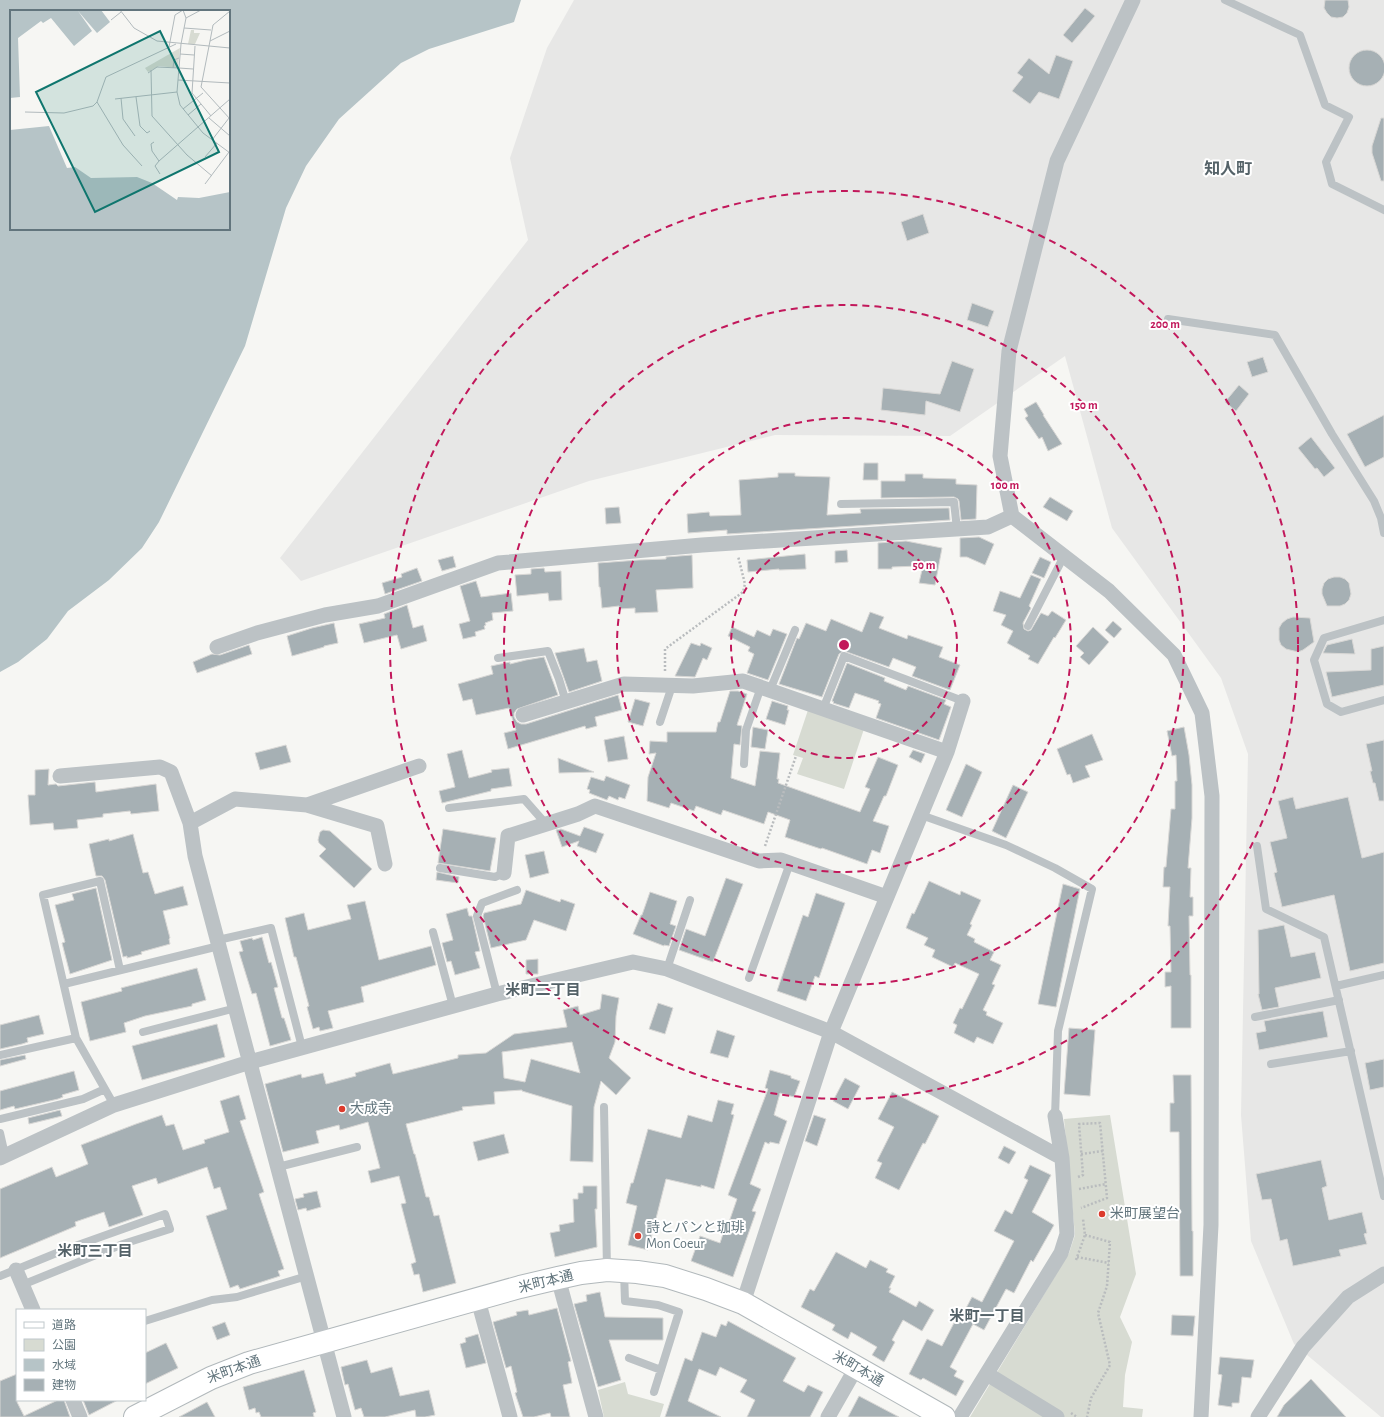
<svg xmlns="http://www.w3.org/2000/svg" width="1384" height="1417" font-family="'Alegreya Sans','Noto Sans JP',sans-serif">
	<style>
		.built { fill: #e7e7e6 }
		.green { fill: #d7dbd2 }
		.water { fill: #b6c4c7; fill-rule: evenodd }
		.building { fill: #a6b0b4; stroke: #d8d7d5; fill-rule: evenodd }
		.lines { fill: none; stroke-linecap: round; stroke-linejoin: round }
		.secondary-casing { stroke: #b1b8bb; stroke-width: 24 }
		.path { stroke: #b9bcbe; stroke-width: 2.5; stroke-dasharray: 2 2; stroke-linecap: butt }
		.lane { stroke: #bcc2c5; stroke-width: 8 }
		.street { stroke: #bcc2c5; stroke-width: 15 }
		.secondary { stroke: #fff; stroke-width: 22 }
		.ring { fill: none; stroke: #c2185b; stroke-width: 2; stroke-dasharray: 7 5 }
		.poi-dot { fill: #dc3b2d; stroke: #fff; stroke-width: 1.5 }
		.labels { text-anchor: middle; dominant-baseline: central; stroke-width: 4; stroke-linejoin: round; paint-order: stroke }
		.poi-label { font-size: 14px; fill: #62757d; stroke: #fff; text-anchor: start }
		.street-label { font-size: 14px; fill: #62757d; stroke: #fff }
		.neighbourhood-label { font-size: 15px; font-weight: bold; fill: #546268; stroke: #fff }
		.quarter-label { font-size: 16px; font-weight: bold; fill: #546268; stroke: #fff }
		.inset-road { fill: none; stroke: #b2babd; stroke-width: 1 }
		.view { fill: #0f766e; fill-opacity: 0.15; stroke: #0f766e; stroke-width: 2 }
		.inset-edge { fill: none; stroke: #62757d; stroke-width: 2 }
		.centre { fill: #c2185b; stroke: #fff; stroke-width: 2 }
		.ring-label { font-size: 12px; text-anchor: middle; font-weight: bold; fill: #c2185b; stroke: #fff; stroke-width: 4; stroke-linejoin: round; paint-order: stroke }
	</style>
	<rect width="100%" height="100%" fill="#f6f6f3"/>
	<path class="built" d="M574,0h810v1417h-3l-87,-73 -43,-103 -10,-126 7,-361 -27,-76 -109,-150 -47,-172 -115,80 -175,-1 -186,46 -288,100 -21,-23 248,-318 -18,-82 37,-110z"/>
	<path class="green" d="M808,710l56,19 -20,60 -47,-15 6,-16 -10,-3z
		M1110,1115l26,159 -16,43 12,25 -7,33 -2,32 20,2 -1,8h-172l99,-164 6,-18 -11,-116z
		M625,1382l3,12 36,10 -4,13h-56l-6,-27z"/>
	<path class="water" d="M0,0h521l-7,22 -85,27 -28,14 -62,56 -33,47 -20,42 -41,138 -86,176 -17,26 -33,32 -41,31 -21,28 -29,23 -18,10zM11,11h218v218h-218z"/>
	<path class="building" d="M1325,0h23l1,7 -2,6 -4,4 -6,1 -6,-1 -4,-4 -3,-5z
		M1085,8l10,8 -23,27 -9,-8z
		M1349 68a18 18 0 1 1 36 0a18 18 0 1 1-36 0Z
		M1056,55l17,6 -14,38 -20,-7 -9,12 -18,-13 11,-14 -6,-4 12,-15 20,16z
		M1381,118h3v63h-3l-9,-28v-7z
		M923,214l6,19 -22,8 -6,-19z
		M972,303l22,8 -6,16 -21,-7z
		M1263,357l5,15 -16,5 -5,-15z
		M952,361l22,8 -14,43 -34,-11 -1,14 -44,-5 2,-22 57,6z
		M1239,385l10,9 -13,17 -11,-9z
		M1036,402l8,13h-1l19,29 -14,7 -6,-14 -3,2 -14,-21 3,-2 -4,-7z
		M1384,415v42l-19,10 -18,-33z
		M1311,437l24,31 -11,9 -7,-9 -2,1 -17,-21z
		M864,463h14v17h-15z
		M778,473h17v3l35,1 -3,38 34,-2 -1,-4 89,-1 1,12 -223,14v-4l-39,3 -1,-19 22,-2 1,4 31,-1 -2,-35 39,-3z
		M905,474h18v4l33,1v5l21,1 -1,34 -15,1 -2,-19 -1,-2 -4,-2 -73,1v-17h24z
		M1050,497l23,14 -6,10 -24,-14z
		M619,507l2,16 -15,1 -1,-16z
		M979,537l15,7 -9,21 -18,-8h-7v-19z
		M906,541l36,7 -7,37 -16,-2 3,-13 -5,-1 1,-3 -26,1v2h-14v-26z
		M847,550l1,12 -13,1v-12z
		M805,554l1,15 -27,1v-1l-31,3 -1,-12z
		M692,555l1,33 -37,2 2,22 -23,1v-5l-16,1v-3l-17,2 -2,-21h-1l-1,-24 41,-3 27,-1v-2z
		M453,556l3,11 -14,4 -4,-11z
		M1040,557l11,5 -7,16 -12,-5z
		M417,568l5,13 -37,13 -3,-11 20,-6 -1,-3z
		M544,568l1,4 16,-1 1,29 -13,1 -1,-8 -31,3 -2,-21 16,-1v-5z
		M1031,575l10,4 -12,27 2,2 -8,15 1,6 4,2 3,-1 10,-17 7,3 4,-5 14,9 -11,18 -1,-1 -16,27 -10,-5 2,-3 -23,-13 6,-12 -12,-6 5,-10 -13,-4 7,-20 20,7z
		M1334,577h6l5,2 4,4 2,11 -2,6 -4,4 -5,2h-13l-5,-12v-5l2,-6 4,-4z
		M476,581l5,16 30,-4 2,18 -21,2 1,7 -8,3 1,2 -2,1 1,3 -10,3 1,4 -13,3 -4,-15 11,-3 -10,-35z
		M407,605l6,23 10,-3 4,16 -26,8 -4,-14 -33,8 -5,-19 26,-6 -1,-4z
		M870,612l14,5 -5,11 28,11 1,-4 35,12 -4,10 21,8 -10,25 -38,-14 4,-9 -23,-9 -4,9 -45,-16 -5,3 -17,43 -43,-13 18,-46 2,1 7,-16 20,8 5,-12 31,13z
		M1293,617l17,1 4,24 -11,8 -5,2 -12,-3 -5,-4 -2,-5v-12l3,-5 5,-4z
		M1113,621l9,8 -8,9 -9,-8z
		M334,623l4,20 -14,3v1l-32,9 -5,-20 25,-8z
		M732,627l22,10 3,-7 13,6 3,-7 14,5 -19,46 -21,-7 7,-19 -6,-3 2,-4 -22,-11z
		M1093,627l16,15 -20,23 -9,-8 4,-4 -8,-7z
		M1352,639l3,15 -32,-1 4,-8z
		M691,643l9,3 1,-3 11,5 -5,12 -4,-2 -8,19 -20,-1z
		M249,645l3,9 -55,19 -4,-11 19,-8 8,1z
		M1384,646v39l-52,12 -6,-25 45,-2v-21z
		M584,648l3,14 10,-2 5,21 -33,11 -14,-39z
		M544,657l14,38 -41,14 -3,4v4l3,5 4,2h5l92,-29 4,15 -27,7 2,9 -11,3 -1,-3 -77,23 -4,-16 12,-3 -7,-22 -33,7 -4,-16 -9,2 -5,-17 35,-10 -2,-8 19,-4v2l16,-4z
		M847,663l38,15 -1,3 22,9 2,-4 38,14 -2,4 7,3 -12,33 -63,-22 5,-14 -3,-1 1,-2 -24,-8 -6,15 -16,-5 1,-1 -2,-1z
		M730,691h8l9,3 -10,31 5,1 -2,19 -6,-1 -3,34 24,8 5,-35 20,2 -3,26h2l-1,4 82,29 10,-23 -5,-2 13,-30 20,8 -12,31h-2l-11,25 16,5 -9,27 -8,-3 -5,14 -45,-16 -1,1 -36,-12 5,-17 -22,-8 -4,12 -41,-14 -2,5 -25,-9 -2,5 -23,-8 -2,5 -22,-7 1,-24 8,-24 -7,1 1,-13 17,1v-10h49l2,-10h2z
		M635,699l15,4 -7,23 -15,-4z
		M772,701l16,5 -1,4h2l-4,15 -19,-6z
		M753,727l15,3 -3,19 -14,-2z
		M1184,727l5,28 3,30v33l-4,50h3l-1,29h3v19h-4l1,59h1v53h-20v-42l-6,1v-15h6l-1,-46h-2l2,-39h-7l1,-20h2l5,-58h4v-28h2l-1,-26 -4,1 -5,-25z
		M1092,734l11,26 -18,6 5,11 -17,6 -3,-9 -3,1 -10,-26z
		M624,736l4,23 -20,3 -4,-22z
		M1384,740v61h-5l-4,-18h-2l-3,-12h2l-6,-27z
		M286,745l5,17 -31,8 -5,-17z
		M462,750l7,28 23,-6 -1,-2 18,-2 3,18 -21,3v2l-49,12 -3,-12 16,-4 -8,-33z
		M913,750l12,4 -4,9 -12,-6z
		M558,758l36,14 -35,1z
		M966,764l16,8 -20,45 -16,-7z
		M49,769l-1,16 8,-1 2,2 37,-4 1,10 60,-8 3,27 -28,3 -1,-3 -27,3v3l-26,3 1,8 -24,2 -1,-7 -23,2 -2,-30h7v-25z
		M606,776l24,9 -5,14 -6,-2 -1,3 -9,-4 -2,4 -18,-7 1,-3 -3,-1 4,-12 13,4z
		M1013,785l15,7 -22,46 -14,-7z
		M1293,797l3,12 52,-12 14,61 22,-6v111l-34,8 -16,-76 -52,12 -8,-34 3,-1 -7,-30 17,-4 -9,-37z
		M584,827l20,7 -8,19 -19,-7 2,-5 -17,6 -6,-17 5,-1 19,7z
		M443,829l53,9 -6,33 -52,-8z
		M323,830l7,1 42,38 -18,19 -35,-32 7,-7 -7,-6 -1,-3 2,-8z
		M133,834l10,39 5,-1 7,22 28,-8 5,19 -25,6 7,27 -1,1 1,5 -29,8 1,2 -15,4v-2l-4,1 -18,-77 -3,-4h-6l-7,-32 20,-5v2z
		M544,851l5,22 -19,5 -5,-23z
		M437,872l22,5 -1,6 -22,-3z
		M726,878l17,6 -30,78 -34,-12 7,-21 19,7z
		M929,881l31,14 1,-4 20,9 -11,24 2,1 -5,10 8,4 -1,3 20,10 -4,8 11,5 -9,19 3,1 -12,25 4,2 -1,3 17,8 -10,21 -16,-7 -3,6 -20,-10 3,-8 -4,-2 7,-15 2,1 17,-35 -24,-11 -2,4 -21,-10 3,-7 -11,-5 4,-7 -22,-10 6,-15 2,1z
		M1063,884l17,5 -24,118 -18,-3z
		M96,888l16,72 -42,14 -8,-31 3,-1 -10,-37 19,-5 -2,-6z
		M526,890l34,12 1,-3 14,5 -9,27 -32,-11 -8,20 -35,8 -8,-32 1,-3 37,-9z
		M650,892l27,9 -7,23 6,2 -7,20 -5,-1v1l-31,-12 8,-19h1z
		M816,893l29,10 -26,75 -4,-2 -9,25 -29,-10 26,-76 5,2z
		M365,901l14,59 52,-14 5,19 -75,22 3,15 -36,9 5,17 -13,3 -1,-4 -6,2 -6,-22 2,-1 -13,-49h-2l-9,-39 19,-5 4,17 43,-11 -4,-14z
		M467,908l2,8h3l8,35 -5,1 5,16 -25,7 -4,-14 -4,1 -5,-19 11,-3 -7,-26z
		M1284,925l7,32 24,-5 6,26 -46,10 4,19 -17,3 -4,-16h1l-1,-64z
		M262,937l7,26 2,-1 7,25 -4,1 8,30h2l7,22 -21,6 -14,-53 -4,1 -13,-42 4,-1 -3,-10 12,-3 1,2z
		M538,959v15h-12v-14z
		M197,968l9,32 -14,4v2l-47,10 -21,7 2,9 -36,9 -9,-39 41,-11 -1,-3z
		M602,994l17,4 -3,18 -1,26 -6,16 22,20 -15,17 -15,-14 -7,26 -1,55 -23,-1 2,-55 -50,-15v-1l-28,2 1,12 -33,3 1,3 -57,14 8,30h1l11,43h3l5,19 5,-1 17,68 -33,9 -4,-18 -5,1 -3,-11 5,-2 -15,-58 5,-1 -7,-27 -28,7 -3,-12 12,-3 -12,-46 -28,8 -1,-5 -23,6 3,12 -36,9 -18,-68 36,-10 1,4 21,-5 3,11 30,-8 -1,-3 35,-10 3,11 65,-16v-3l28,-2 28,-19 53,-7 -4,-17 15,-4 2,9 20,-6zM572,1042l8,31 -49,-14 -6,23 -21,-4 -2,-26z
		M658,1003l15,5 -8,26 -16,-5z
		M1323,1011l5,26 -69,13 -3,-17 10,-2 -2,-10z
		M39,1015l5,19 -17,4 1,4 -6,2 -22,5v-24z
		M217,1024l8,33 -83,23 -10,-34z
		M1069,1028l26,2 -5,66 -26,-2z
		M717,1030l18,6 -7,22 -18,-5z
		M25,1055l1,4 -26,7v-6z
		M1384,1059v28l-14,3 -5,-27z
		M770,1070l21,6v2l9,3 -6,16 -14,-4 -6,22 13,6 -8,23 -9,-2 -1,2 -4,-2 -15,42 11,5 -9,22 4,1 -23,65 -42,-16 9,-25 20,7 6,-18h2l9,-26 -9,-4 40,-106 -3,-1z
		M74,1071l5,19 -17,5 1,2 -5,2 -43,10 -1,-3 -14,4v-19z
		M1173,1075h18l1,156h1v45h-13l-1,-144h-9v-29h4z
		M845,1078l15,8 -12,23 -15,-8z
		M892,1092l47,24 -14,28 -2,-1 -24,47 -24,-12 7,-15 -5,-2 17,-34 -16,-8z
		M239,1095l7,24 -6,2 24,71 -5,2 25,75 -6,2 2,5 -40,13 -2,-4 -8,3 -24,-72 21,-7 -7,-22 -6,2 -7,-22 -49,17 -2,-6 -24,8 11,29 -34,12 -5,-15 -29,10 1,4 -76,32v-69l52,-22 4,10 32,-13 -7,-19 55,-21 26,-9 4,11 8,-2 9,26 22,-7 -1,-3 25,-8 -9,-31z
		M718,1100l16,4 -3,10 3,1 -20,74 -13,-4v2l-35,-8 -18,71 -20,-5 9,-39 -11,-3 5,-20h2l15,-54 33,9 7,-23 24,7z
		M60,1110l2,6 -33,8 -1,-6z
		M814,1115l12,4 -9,27 -12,-5z
		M504,1134l5,19 -31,8 -5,-19z
		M1004,1146l12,6 -7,12 -11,-6z
		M1321,1160l6,26 -5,2 7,32 33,-8 5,21 -3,1 3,10 -28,6 2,6 -48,10 -6,-27 -7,2 -9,-42 -9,1 -6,-26z
		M1030,1165l21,10 -19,37 22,13 -21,37 -2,-2 -17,33 -8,-4 -22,41 -11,-6 -23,43 7,4 -3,5 10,5 -8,15 -33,-18 -2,2 -12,-6 18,-35 15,7 13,-25 3,2 14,-26 10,5 32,-61 -20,-10 11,-21 7,4 16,-34 -4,-2z
		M583,1186h14v23h-2l2,38 -42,10 -5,-24 10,-2 -1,-6 15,-3 -1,-23h5v-6h5z
		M317,1191l4,16 -14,4 -1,-3 -8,2 -3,-11 9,-2 -1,-3z
		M836,1252l30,16 4,-8 18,9 -2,3 9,4 -6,12h2l-2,4 27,15 3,-6 15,9 -12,21 -19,-11 -11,20 3,2 -11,20 -12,-7 5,-8 -26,-15 -3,7 -16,-9 3,-5 -34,-18 9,-18 4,2z
		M600,1292l5,25 58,1v22h-54l12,40 -23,7 -24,-83 13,-3 -1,-6z
		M557,1308l14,53 -3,1 4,21 -9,2 7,32h-19l-1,-4 -16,4h-11l-8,-24 2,-1 -6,-26 -5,2 -13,-46 24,-7 -1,-3 12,-2 1,5z
		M1172,1315l23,1 -2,20 -22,-1z
		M728,1321l68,37 -13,23 21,11 4,-7 15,7 -13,25h-63l8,-17 -15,-8 7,-12 -27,-13 -4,9 -17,-7 -11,32 33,16h-56l20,-59 7,3 10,-29 14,5 5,-13 5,2z
		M225,1322l5,13 -13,5 -5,-13z
		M478,1334l8,29 -20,5 -6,-24 6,-2 -1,-4z
		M166,1343l12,25 -33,16v-31z
		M1220,1357l34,3 -3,18 -9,-1 -3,26h-7v4l-14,-2 4,-30 -4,-1z
		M367,1360l4,13 21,-6 8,29 29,-6 6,25 -10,2h-9l-1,-7 -30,7h-21l-3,-9 -6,2 -7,-26 -3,1 -4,-18z
		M304,1370l12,42 -3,1 1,4h-53l-2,-5 -3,1 -1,-5 -6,2 -6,-23z
		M17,1374v28l7,14 34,-16h6l6,17h-70v-36z
		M1311,1379l35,38h-69l7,-12z
		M859,1396l40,21h-51z
		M83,1400h35l-29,15z
		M207,1402l8,15h-36z"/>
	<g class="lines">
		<defs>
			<path id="secondary" d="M135,1417l76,-39 38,-15 271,-76 38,-9 23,-5 26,-3 30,2 28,4 41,13 37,14 201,114"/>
		</defs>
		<use href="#secondary" class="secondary-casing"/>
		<path class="path" d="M665,671v-22l78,-57 2,-8 -7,-28
			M765,846l31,-90
			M1081,1154l22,-3
			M1078,1177l5,-2 -4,-51 21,-1 7,75 -26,10
			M1079,1189l27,-5
			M1085,1235l25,7 -3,44 -9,27 12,52 -19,33 -4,19
			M1077,1257l32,6
			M1076,1260l9,-25 -2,-16
			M1071,1413l6,4"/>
		<path class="lane" d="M1225,0l75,35 25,70 24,12 -23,45 6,22 52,26
			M1168,319l107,16 57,99 42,67 7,17 3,15
			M841,504l113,-2 3,27
			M1384,620l-60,18 -10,22 13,44 14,8 43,-12
			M1028,626l36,-70
			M498,658l50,-7 11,28 7,23
			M770,690l25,-60
			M823,709l21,-53 119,45
			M660,722l12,-36
			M744,764l2,-34 15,-43
			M449,808l75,-9 22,25
			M921,815l85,30 49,23 37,21 -34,142 -3,85
			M1257,846l9,63 58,28 60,259
			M440,868l55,9 9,-4
			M433,932l20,74
			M218,940l53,-12 31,119
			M667,969l23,-69
			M749,978l41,-115
			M64,984l155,-38
			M1336,986l48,-11
			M497,994l-20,-78 5,-13 35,-13
			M1255,1017l84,-17
			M143,1032l93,-24
			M0,1055l76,-17
			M1271,1064l80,-13
			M114,1105l-38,-67 -33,-143 57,-14 20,89
			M604,1107l3,163
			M0,1119l83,-20 22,-10
			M0,1133l5,22
			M278,1167l79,-20
			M624,1272l1,29 33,4 21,7 -25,80
			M0,1276l64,-26 101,-36 5,15 -47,15 -101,41
			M145,1321l67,-21 25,-3 70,-21
			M629,1358l32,12"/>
		<path class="street" d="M1133,0l-76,161 -48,190 -9,105 12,60 97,75 65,64 28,58 10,83 -1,429 -10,192
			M217,647l40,-14 68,-18 53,-9 120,-43 204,-18 286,-18 24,-11
			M523,715l101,-31 69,2 50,-5 204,71
			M60,776l100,-9 11,5 19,51
			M307,805l112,-39
			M504,873l4,-37 70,-22 17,-8 164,55 22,-1 106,37
			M0,1158l114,-53 136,-43 247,-68 136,-32 34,7 164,63 231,126
			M16,1270l17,40
			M558,1278l38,139
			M478,1300l32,117
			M743,1303l88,-271 116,-280 16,-51
			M987,1374l70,43
			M73,1400l7,17
			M344,1417l-149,-561 -5,-33 45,-24 72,6 70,21 8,38
			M828,1417l28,-49
			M960,1417l101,-164 6,-19 -5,-76 -7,-42
			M1258,1417l45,-70 45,-50 36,-23"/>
		<use href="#secondary" class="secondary"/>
	</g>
	<g class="ring">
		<circle cx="844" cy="645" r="113"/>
		<circle cx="844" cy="645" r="227"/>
		<circle cx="844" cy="645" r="340"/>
		<circle cx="844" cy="645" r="454"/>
	</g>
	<g class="poi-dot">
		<circle cx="342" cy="1109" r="4"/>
		<circle cx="1102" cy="1214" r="4"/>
		<circle cx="638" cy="1236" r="4"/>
	</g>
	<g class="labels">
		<g class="poi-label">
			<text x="350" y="1109">大成寺</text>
			<text x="1110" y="1214">米町展望台</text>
			<text x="646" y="1228">詩とパンと珈琲<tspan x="646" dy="16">Mon Coeur</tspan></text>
		</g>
		<g class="street-label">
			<text transform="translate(546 1282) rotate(-14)">米町本通</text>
			<text transform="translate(858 1369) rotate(30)">米町本通</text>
			<text transform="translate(234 1370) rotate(-20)">米町本通</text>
		</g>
		<g class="neighbourhood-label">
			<text x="543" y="990">米町二丁目</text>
			<text x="95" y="1251">米町三丁目</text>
			<text x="987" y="1316">米町一丁目</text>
		</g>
		<g class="quarter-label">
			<text x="1228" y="169">知人町</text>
		</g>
	</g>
	<g transform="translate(10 10)">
		<rect width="220" height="220" fill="#f6f6f3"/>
		<path d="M181,20h3v3h6l-5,11h-7zM170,38l-2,20 -19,-2 -11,6 -3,-4z" fill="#d7dbd2"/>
		<path d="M0,0h91l9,12 -13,11 -19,-22 14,20 -18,15 -23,-28 -8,5 -2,-2 -23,17 2,59 -10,1zM39,116l18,42 8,-1 16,11 46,-1 15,6 25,17 1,-3 21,1 31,-6v38h-220v-100z" fill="#b6c4c7"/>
		<path class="inset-road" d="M110,0l14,18M101,10l10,-8M124,18l23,13 73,7M174,18l27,2M220,21l-20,10 -9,46 29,32M200,31l3,-16 17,-14M171,34l-4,48 3,13 23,28 27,20M171,34l5,-26 15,-8M185,36l-3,47 19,23M159,37l6,-32 8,-5 3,8M170,44l14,1M163,58l1,-8 5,-2M169,58l14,1M141,60l1,46 35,39 25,21M138,63l9,-6 22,1M168,70l52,3M126,87l4,29 7,7 3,-2M111,88l2,21 12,17M105,89l62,-7M87,92l26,43 19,21M173,99l20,-16M15,102l39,1 29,-7 4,-4 9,-25 70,-33M178,105l13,-11M199,108l21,18M202,130l17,-22M144,132l-3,2 1,7 7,10 71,-62M195,147l12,-14M149,151l-4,5 5,8M195,174l24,-32"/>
		<path class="view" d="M150,21l59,121 -124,60 -59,-120z"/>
		<rect width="220" height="220" class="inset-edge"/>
	</g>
	<circle cx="844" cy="645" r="6" class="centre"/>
	<g class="ring-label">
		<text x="1165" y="328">200 m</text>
		<text x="1084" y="409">150 m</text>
		<text x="1005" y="489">100 m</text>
		<text x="924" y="569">50 m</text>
	</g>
	<rect x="16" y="1309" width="130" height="92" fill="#ffffff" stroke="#c0c8cb"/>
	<rect x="24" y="1322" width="20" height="6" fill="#ffffff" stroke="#c0c8cb"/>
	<text x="52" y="1329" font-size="12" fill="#62757d">道路</text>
	<rect x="24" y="1339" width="20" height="12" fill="#d7dbd2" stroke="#c0c8cb"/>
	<text x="52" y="1349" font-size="12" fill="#62757d">公園</text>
	<rect x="24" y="1359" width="20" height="12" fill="#b6c4c7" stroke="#c0c8cb"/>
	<text x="52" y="1369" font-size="12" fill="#62757d">水域</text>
	<rect x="24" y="1379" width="20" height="12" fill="#a6b0b4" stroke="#c0c8cb"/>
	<text x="52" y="1389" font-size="12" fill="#62757d">建物</text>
</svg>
